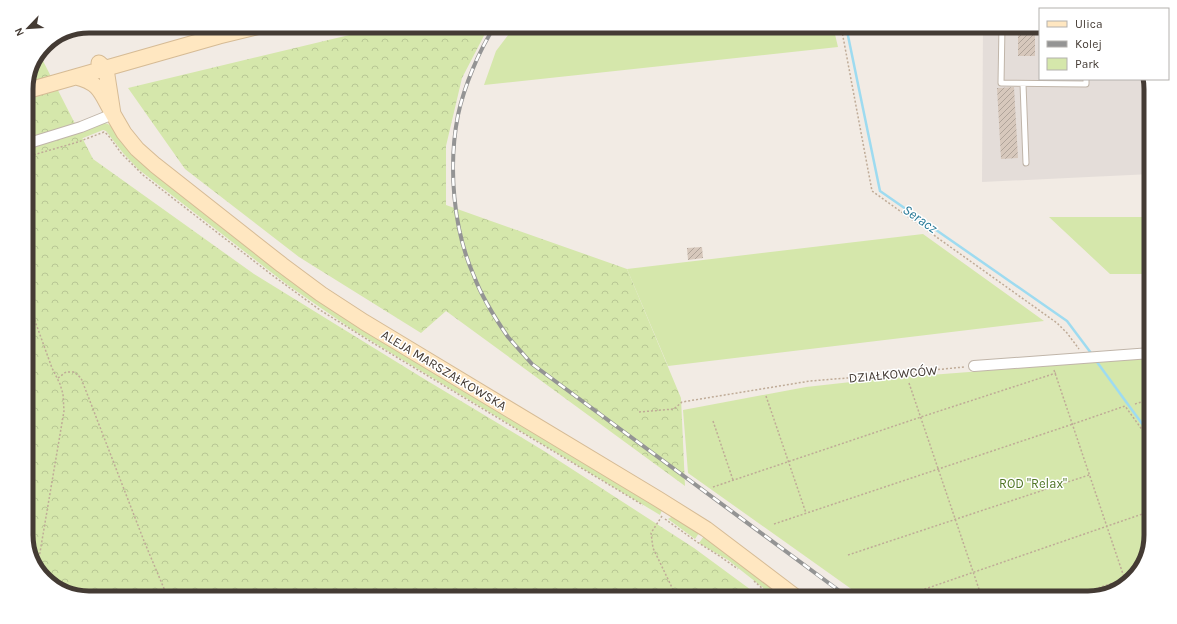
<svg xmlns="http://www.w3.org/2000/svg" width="1177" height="624" font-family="Karla,sans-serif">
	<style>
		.industrial { fill: #e4ddd9 }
		.green { fill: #d5e7ab }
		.forest { fill: url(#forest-crowns) }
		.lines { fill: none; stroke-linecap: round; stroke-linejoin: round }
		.stream { stroke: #9edbf0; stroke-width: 2.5 }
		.building { fill: url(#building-hatch) }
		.lane-casing { stroke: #c0b5a9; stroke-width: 7 }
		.street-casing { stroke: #c0b5a9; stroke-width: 12 }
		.secondary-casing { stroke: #d6bb95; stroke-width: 17 }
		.path { stroke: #bfab97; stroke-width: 1.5; stroke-dasharray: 2 2; stroke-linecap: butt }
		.lane { stroke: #fff; stroke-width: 5 }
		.street { stroke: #fff; stroke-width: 10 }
		.secondary { stroke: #ffe7c1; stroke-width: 15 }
		.rail-casing { stroke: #949494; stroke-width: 4 }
		.rail { stroke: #fff; stroke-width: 2.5; stroke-dasharray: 8; stroke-linecap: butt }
		.labels { text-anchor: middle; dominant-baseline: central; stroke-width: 3; stroke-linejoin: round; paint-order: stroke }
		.street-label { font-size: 13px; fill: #443b34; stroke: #fff }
		.park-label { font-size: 13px; fill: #507627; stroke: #fff }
		.water-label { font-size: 14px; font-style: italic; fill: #297a98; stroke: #fff }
		.rim { fill: none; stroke: #443b34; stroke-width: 5 }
	</style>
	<defs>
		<pattern id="forest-crowns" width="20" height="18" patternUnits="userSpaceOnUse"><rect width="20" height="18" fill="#d5e7ab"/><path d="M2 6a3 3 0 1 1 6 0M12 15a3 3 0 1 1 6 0" fill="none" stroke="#b8c794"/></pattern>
		<pattern id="building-hatch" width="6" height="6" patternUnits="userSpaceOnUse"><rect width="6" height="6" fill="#d7c8bc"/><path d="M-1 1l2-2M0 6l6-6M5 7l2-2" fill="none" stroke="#b0a49a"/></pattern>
	</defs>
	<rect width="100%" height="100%" fill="#f2ebe4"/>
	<path class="industrial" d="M983,26h57v53h109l2,6v89l-169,8z"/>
	<path class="green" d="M515,26h318l5,21 -354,38 12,-34z
		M105,123l3,1 4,3 21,29 7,6 132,103 390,245 -2,5 -307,-185 -64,-44 -151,-117 -15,-16 -17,-22 -3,-1 -20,8 -21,7 18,-14z
		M1049,217h102v57h-41z
		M923,234l121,87 -376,45 -41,-97z
		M1151,358v177l-7,28 -24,26 -32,9h-224l-176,-125 -5,-63 123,-23 72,-8z
		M673,516l26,17 -4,6 -27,-20z
		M704,536l84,62h-12l-48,-38 -29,-17z"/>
	<path class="forest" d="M387,26h102l-27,52 -16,68v59l181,64 54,129 4,88 -239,-175 -25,22 -122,-76 -114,-88 -57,-81z
		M40,55l53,104 161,115 167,103 123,74 150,97 68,50h-673l-28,-7 -24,-21 -11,-30v-455z"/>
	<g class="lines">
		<path class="stream" d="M846,26l34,165 187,130 24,32
			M1097,362l54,74"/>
	</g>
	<path class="building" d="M1018,26h17v30h-17z
		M1014,87l4,71 -17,1 -4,-71z
		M702,247l1,11 -15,2 -1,-12z"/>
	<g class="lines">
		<defs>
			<path id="lane" d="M1002,26l-1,57 85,1v-5
				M1023,84l3,79"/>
			<path id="street" d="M26,144l55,-17 32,-13
				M974,366l177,-13"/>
			<path id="secondary" d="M76,77c25,6 25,17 37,37l-7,-45 -7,-6
				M26,91l193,-55 41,-10
				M113,114l11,19 13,16 18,16 127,100 39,29 43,28 294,177 48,30 91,69"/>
		</defs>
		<use href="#lane" class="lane-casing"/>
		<use href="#street" class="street-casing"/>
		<use href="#secondary" class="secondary-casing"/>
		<path class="path" d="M841,26l31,165 185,132 10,10 12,16
			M26,157l52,-15 26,-10 4,3 13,18 22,22 129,100 48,35 53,33 270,162
			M26,293l9,28 17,47 8,16 3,10 1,17 -27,159
			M1054,370l72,213
			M58,378l8,-6h8l7,6 63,163 24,57
			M909,383l73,215
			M766,396l40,117
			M1135,404l16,-5
			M639,412l35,-3 8,-7 128,-21 62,-5 92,-9
			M713,421l20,59
			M713,487l208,-70 135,-44
			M662,516l-11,17 2,15 24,50
			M665,519l32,23 21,13 20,14
			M774,524l299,-100 52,-18 26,36
			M848,555l241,-80
			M754,581l19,17
			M661,598l14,-4
			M902,598l23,-9 226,-78
			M1068,598l63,-21"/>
		<use href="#lane" class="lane"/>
		<use href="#street" class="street"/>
		<use href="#secondary" class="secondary"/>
		<defs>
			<path id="rail" d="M495,26c-16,24 -31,61 -37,89 -10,51 -5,114 16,161 8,22 21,42 34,61 8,9 16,18 24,27l317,234"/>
		</defs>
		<use href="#rail" class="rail-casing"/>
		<use href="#rail" class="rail"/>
	</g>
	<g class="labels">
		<g class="street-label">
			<text transform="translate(444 370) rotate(31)">ALEJA MARSZAŁKOWSKA</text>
			<text transform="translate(893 374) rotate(-5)">DZIAŁKOWCÓW</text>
		</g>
		<g class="park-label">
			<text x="1033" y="483">ROD "Relax"</text>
		</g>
		<g class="water-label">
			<text transform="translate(920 219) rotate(35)">Seracz</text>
		</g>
	</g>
	<path d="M0 0H1177V624H0ZM89 33H1088A56 56 0 0 1 1144 89V535A56 56 0 0 1 1088 591H89A56 56 0 0 1 33 535V89A56 56 0 0 1 89 33Z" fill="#fff" fill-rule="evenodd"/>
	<path class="rim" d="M89 33H1088A56 56 0 0 1 1144 89V535A56 56 0 0 1 1088 591H89A56 56 0 0 1 33 535V89A56 56 0 0 1 89 33Z"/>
	<rect x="1039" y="8" width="130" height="72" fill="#ffffff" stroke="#b4b1ae"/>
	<rect x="1047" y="21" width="20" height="6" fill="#ffe7c1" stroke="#b4b1ae"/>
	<text x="1075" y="28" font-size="12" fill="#443b34">Ulica</text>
	<rect x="1047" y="41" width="20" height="6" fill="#949494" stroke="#b4b1ae"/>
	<text x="1075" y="48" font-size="12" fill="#443b34">Kolej</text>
	<rect x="1047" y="58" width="20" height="12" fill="#d5e7ab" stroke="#b4b1ae"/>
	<text x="1075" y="68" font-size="12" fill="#443b34">Park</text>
	<g transform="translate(28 28) rotate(245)" stroke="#ffffff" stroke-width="3" paint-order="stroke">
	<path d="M0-3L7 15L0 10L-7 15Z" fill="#443b34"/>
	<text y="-6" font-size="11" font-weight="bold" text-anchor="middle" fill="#443b34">N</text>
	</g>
</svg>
